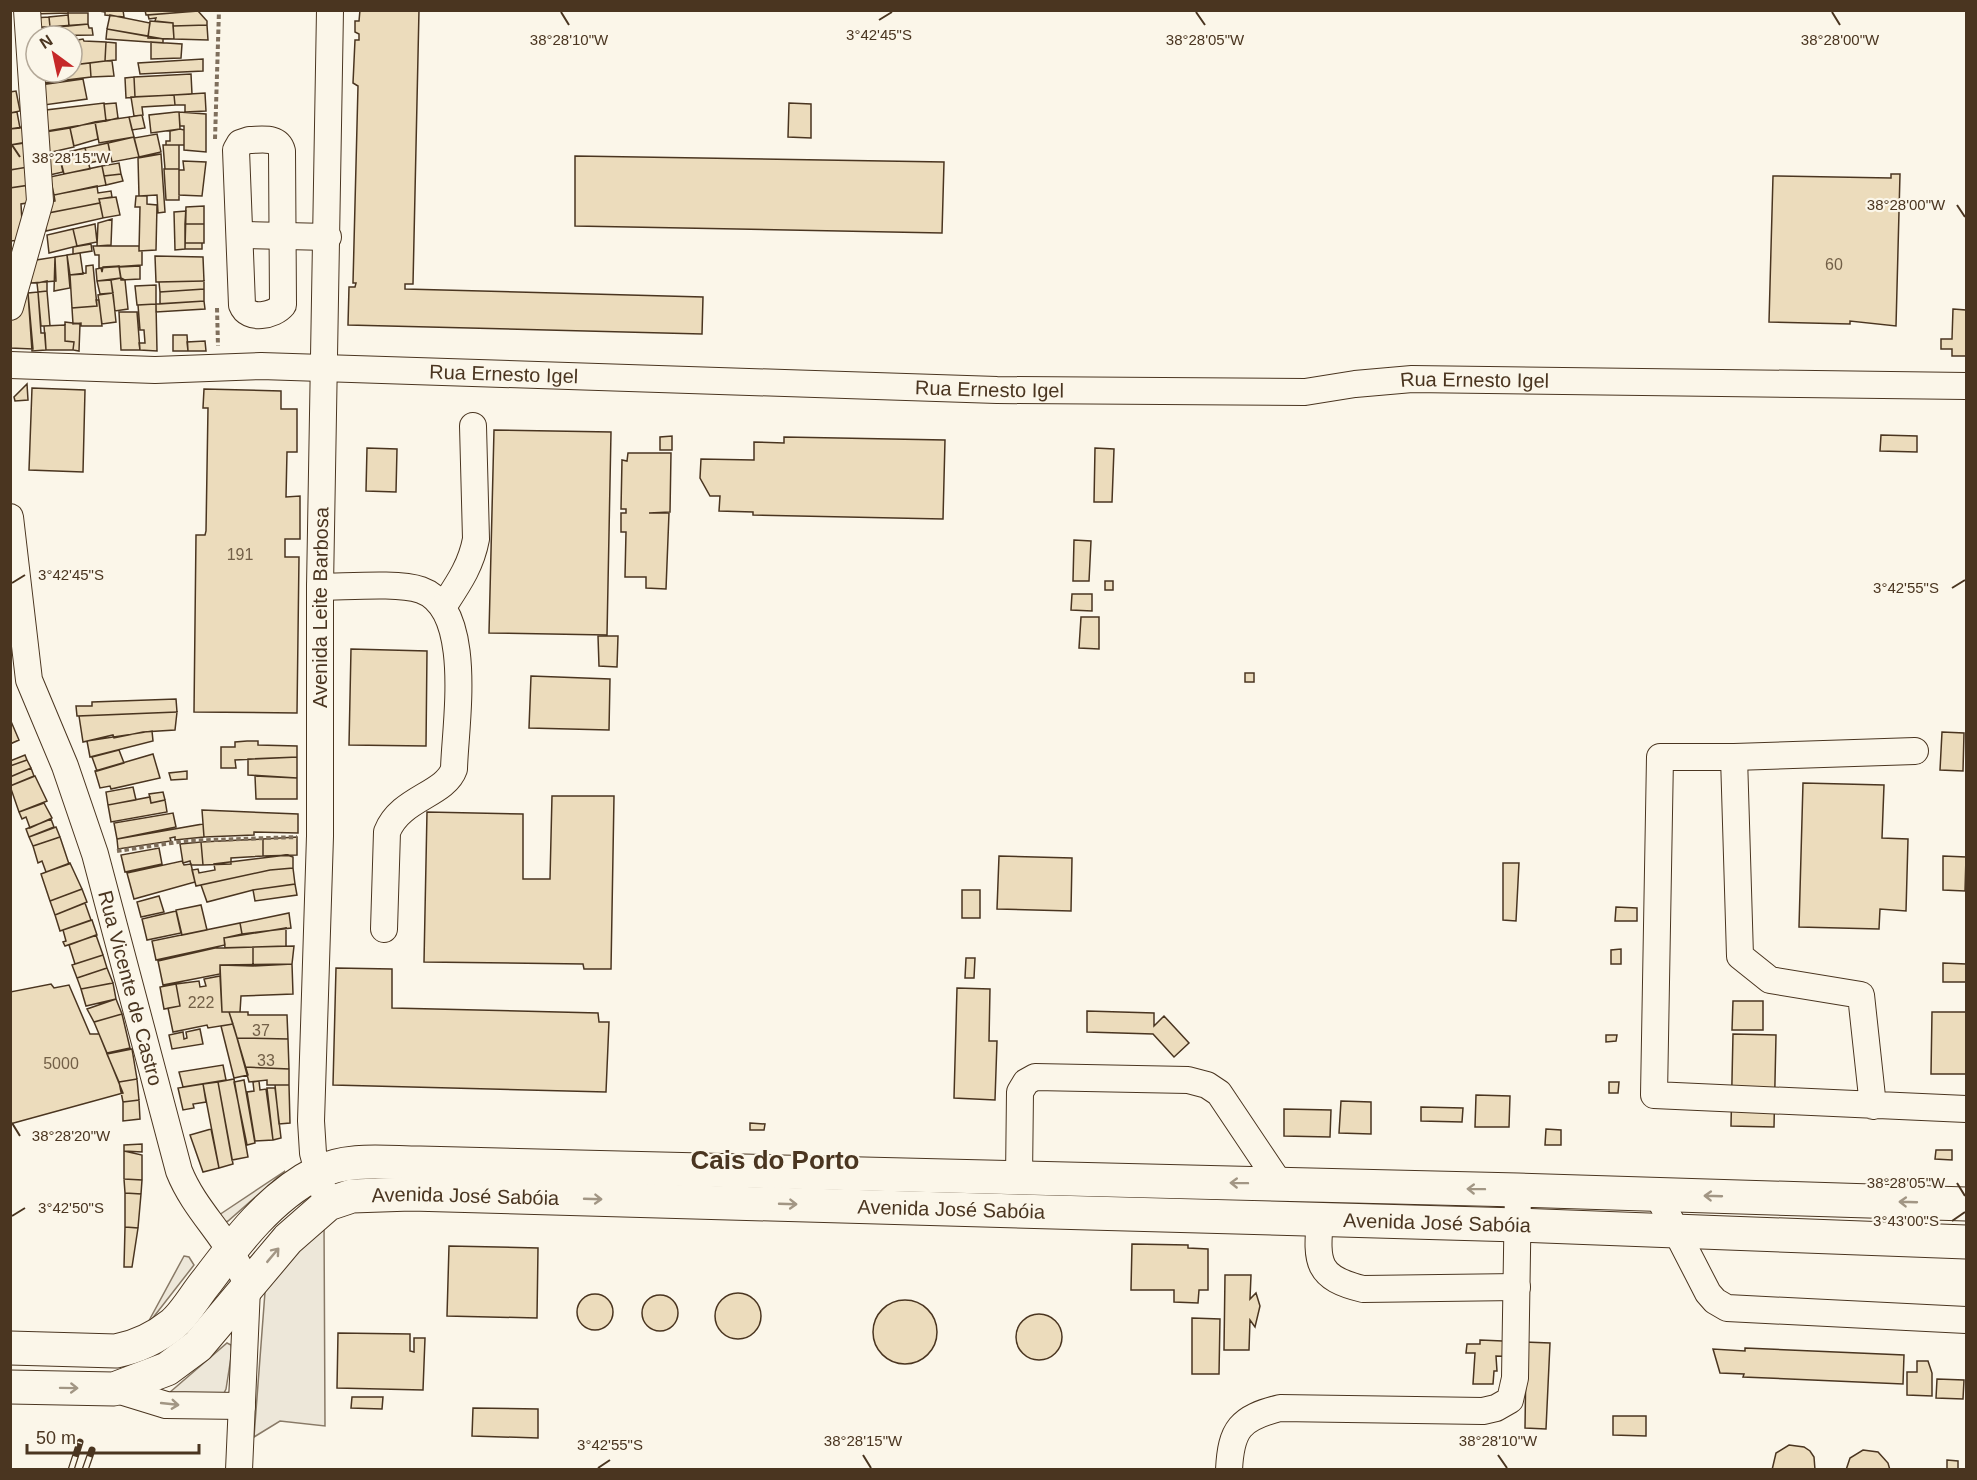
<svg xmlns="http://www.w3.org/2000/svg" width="1977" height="1480" font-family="Arial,sans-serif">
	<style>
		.parking { fill: #ede7d9; stroke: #887966; stroke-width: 1.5 }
		.building { fill: #ecdcbc; stroke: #4a3520; stroke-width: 1.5 }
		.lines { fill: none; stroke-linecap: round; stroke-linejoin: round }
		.minor-casing { stroke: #4a3520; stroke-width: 28 }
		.major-casing { stroke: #4a3520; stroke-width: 35 }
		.path { stroke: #7f6f5c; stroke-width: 4; stroke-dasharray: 4.5 3; stroke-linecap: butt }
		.minor { stroke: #fbf6e9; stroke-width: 26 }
		.major { stroke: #fbf6e9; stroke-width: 33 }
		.rail-casing { stroke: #4a3520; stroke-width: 7 }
		.rail { stroke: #fbf6e9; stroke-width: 4.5; stroke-dasharray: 14; stroke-linecap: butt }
		.oneway { stroke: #a29684 }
		.ticks { fill: none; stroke: #4a3520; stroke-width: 2 }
		.labels { text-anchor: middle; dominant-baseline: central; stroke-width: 4.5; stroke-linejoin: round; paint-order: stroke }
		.number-label { font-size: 16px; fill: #725f47 }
		.street-label { font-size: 20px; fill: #4a3520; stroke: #fbf6e9 }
		.district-label { font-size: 26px; font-weight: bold; fill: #4a3520; stroke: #fbf6e9 }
		.ticks-label { font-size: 15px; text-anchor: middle; fill: #4a3520; stroke: #fbf6e9; stroke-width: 4.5; stroke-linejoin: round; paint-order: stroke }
	</style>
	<rect width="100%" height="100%" fill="#fbf6e9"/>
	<path class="parking" d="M285,1171l-57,50 -2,1 -7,-7z
		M324,1219l1,207 -45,-5 -26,16 12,-158z
		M184,1256l5,1 5,8 -49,63z
		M227,1343l4,2 1,6 -6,38 -3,6 -54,-2z"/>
	<path class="building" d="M33,10h35v3l-35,1z
		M93,10h30l1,7 -19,-2v-3z
		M145,10h53v1l-52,4z
		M360,10h59l-6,274h-8v5l298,8 -1,37 -354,-9 1,-38h6l1,-4h-3l5,-197 -5,-3 2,-43h4v-6l-4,-2v-11h4z
		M198,11l9,10v4l-34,1v-3l-18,-2 1,-3 -7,1 -1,-4z
		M68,13h20v11l-19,2z
		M68,15l1,11 -19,1 -1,-10z
		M110,15l40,8 -2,13 -41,-7z
		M49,17l1,10h-17v-9z
		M150,21l23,2 1,16 -26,-1z
		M88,24l1,4h3l1,7 -57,1 -2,-8z
		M207,25l1,15 -34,-1 -1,-13z
		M107,29l56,10v4l-57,-4z
		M83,39l1,2 22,1 -1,19 -33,4v-24z
		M106,42l10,1v17l-11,1z
		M151,42l31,2 -1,14 -30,1z
		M203,59v12l-63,3 -2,-11z
		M105,61h7l2,15 -23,1 -1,-14z
		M90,63l1,14 -33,4 -1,-9h15v-7z
		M37,72h20l1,9 -20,3z
		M191,74l1,20 -57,3 -1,-20z
		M134,77l1,20 -9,1 -1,-20z
		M83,79l4,20 -43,6 -4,-20z
		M16,91l4,20 -10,2v-21z
		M205,93l1,18 -21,1v-7h-10l-1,-10z
		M174,95l1,10 -33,2 1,8 -9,1 -3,-19z
		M104,103l2,18 -59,10 -1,-21z
		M116,103l2,15 -12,3 -2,-17z
		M789,103l22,1v34l-23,-1z
		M17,112l3,16 -10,1v-16z
		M176,112h3l1,17 -29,4 -2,-18z
		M179,112l27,2v38l-22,-2v-24h-4z
		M142,115l3,13 -13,2 -3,-13z
		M129,117l5,20 -35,6 -4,-21z
		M95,122l3,17 -24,7 -4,-18z
		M22,127l5,15 -17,3v-16z
		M70,128l4,19 -31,7 -4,-21z
		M180,129l4,1v15h-18v-4h4v-10z
		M157,134l4,18 -22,5 -5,-19z
		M134,137l5,20 -27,5 -4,-19z
		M25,143l3,24 -18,3v-25z
		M108,143l3,15 -22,5 -4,-15z
		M163,145h16v24h-14z
		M85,148l5,21 -26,5 -5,-20z
		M59,154l4,18 -18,4 -4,-17z
		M161,154l4,58 -7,1 -1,-18 -18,1 -1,-38z
		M575,156l369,6 -2,71 -367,-7z
		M183,161l23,1 -4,34 -23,-1v-25h5z
		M119,163l2,11 -17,2 -2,-10z
		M102,166l4,19 -52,10 -4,-18z
		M28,167l2,18 -20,3v-18z
		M164,169h15v31h-13z
		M121,174l2,7 -17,4 -2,-9z
		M1891,174h9l-4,152 -46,-5v3l-81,-2 4,-146 118,2z
		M30,185l-3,18 -6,1 2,36 -13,1v-53z
		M97,186l1,7 13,-2 1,6 -13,2 1,4 -52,10 -2,-10 9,-2 -1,-6z
		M136,196h11v8l10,1 -1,45 -17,1 1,-44h-5z
		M116,197l4,18 -17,3 -4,-19z
		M100,203l3,15 -57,13 -3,-17z
		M204,206v18h-19l1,-17z
		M186,211l-1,38 -10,1 -1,-38z
		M112,219l-1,26 -14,1 1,-23z
		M95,224l2,18 -20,4 -4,-17z
		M185,224h19v19h-19z
		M73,229l4,17 -28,7 -2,-18z
		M185,243h17v6h-17z
		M91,244l1,7 -19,3v-7z
		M93,246h46v5h3v14l-43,3v-13h-4z
		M80,253l3,21 -13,1 -3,-20z
		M67,255l3,33 -16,3 1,-34z
		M155,256l48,1 1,24 -48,1z
		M55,257l1,24 -25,2 -1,-22z
		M93,265l4,41 -25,2 -2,-33 16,-2v-7z
		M119,266l2,12 -24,3 -1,-12 5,-1 1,4 1,-5z
		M140,266v13l-19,1 -2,-13z
		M121,278l4,2 3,29 -13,2 -4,-31z
		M111,280l2,13 -13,1 -3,-13z
		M47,281v10l-9,1 -1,-9z
		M204,281v8l-44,3 -1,-10z
		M156,285v19l-19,1 -2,-19z
		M204,289v12l-44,3v-12z
		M47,291l3,35h-9l-3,-34z
		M38,292l3,41h4l1,17 -14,1 -4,-58z
		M28,293l5,56 -23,-1v-28l10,-24z
		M113,293l3,29 -14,2 -4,-29z
		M96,300h3l3,26h-21v-3l-8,1 -1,-16 25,-2z
		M204,301l1,8 -49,3v-8z
		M156,304l1,47 -17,-1 -1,-7h6l-1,-13h-4l-2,-25z
		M1953,309l13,1v46h-14v-7h-11v-10h11z
		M119,312h18l3,38h-19z
		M65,322l15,2 -1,27 -6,-1 1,-8 -9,-1z
		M65,325v16l9,1 -1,8h-27l-2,-24z
		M173,335h14l1,16h-15z
		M205,341l1,10h-18l-1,-9z
		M27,384l1,16 -13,1 -1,-4z
		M32,388l53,2 -2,82 -54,-2z
		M204,389l77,2v18h16v43h-10l-1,45 14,-1v43h-15v18h14l-2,156 -103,-1 2,-177h9l1,-4 2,-123h-5z
		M494,430l117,2 -4,203 -118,-2z
		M1881,435l36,1v16l-37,-1z
		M672,436v14h-12v-13z
		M784,437l161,3 -2,79 -190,-4v-3l-34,-1 1,-15h-10l-10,-18 1,-19 53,1v-18l30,1z
		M367,448l30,1 -1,43 -30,-1z
		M1095,448l19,1 -2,53h-18z
		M628,453h43l-1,59 -21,1h20l-3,76 -20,-1v-11h-21l1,-45h-5v-19h5v-4h-5l1,-49 5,1z
		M1074,540l17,1 -2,40h-16z
		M1105,581h8v9h-8z
		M1072,594h20v17l-21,-1z
		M1081,617h18v32l-20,-1z
		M598,636h20l-1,31 -18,-1z
		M351,649l76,2 -1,95 -77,-1z
		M1245,673h9v9h-9z
		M531,676l79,3 -1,51 -80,-2z
		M176,699l1,13 -100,4 -1,-10h16v-4z
		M177,712l-2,18 -32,2 -29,6 -1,-3 -30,7 -4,-26z
		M10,719l9,21 -9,4z
		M152,731l1,10 -63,16 -3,-16z
		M1942,732l22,1 -1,38 -23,-1z
		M247,741h11v4l39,1v11l-62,3 1,8h-15v-21h14v-5z
		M119,750l5,13 -27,8 -5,-14z
		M153,754l7,24 -49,11 -1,-3 -10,2 -5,-17z
		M25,755l2,5 -17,6v-5z
		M297,757v21l-49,-3v-16z
		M27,760l4,8 -21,9v-11z
		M31,768l3,8 -24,10v-9z
		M187,771v8l-16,1 -2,-7z
		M35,776l12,25 -28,11 -9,-26z
		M255,776l42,2v21h-41z
		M1803,783l81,2 -2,53 26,1 -2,72 -26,-2 -1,20 -80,-2z
		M133,787l3,13 -28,5 -2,-13z
		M163,792l2,8 -14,3 -2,-9z
		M552,796h62l-3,173h-27l-1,-5 -159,-2 3,-150 96,2v65h27z
		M150,797l1,6 14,-3 2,12 -56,10 -3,-17z
		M44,803l8,15 -22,10 -4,-11 -4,2 -3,-7z
		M202,810l96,4v19l-44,-1v3l-50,2z
		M173,813l3,14 -59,12 -3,-16z
		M51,819l3,8 -25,10 -3,-8z
		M203,824l1,13 -29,3v-3l-5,1 1,3 -53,8 -1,-10z
		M56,827l4,10 -27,9 -4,-9z
		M60,837l9,27 -23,8 -4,-11 -4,2 -5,-17z
		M297,837v18l-34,1v-17z
		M263,839v17l-32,2v6l-28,1 -2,-23z
		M201,842l2,23h-12l-1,-4 -7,2 -3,-19z
		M159,848l3,16 -37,8 -4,-17z
		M287,855l6,2v11l-23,2 -74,16 -4,-16 6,-1 1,4 16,-3 -1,-6z
		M999,856l73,2 -1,53 -74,-2z
		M1943,856l23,1 -1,34 -22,-1z
		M182,861l2,4 7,-1 4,18 -61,17 -7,-26z
		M70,863l12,26 -32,12 -9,-27z
		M1503,863h16l-3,58 -13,-1z
		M293,868l2,16 -42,6 -46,12 -6,-17 69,-15z
		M295,884l2,11 -42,6 -2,-11z
		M82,889l5,13 -32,13 -5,-14z
		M962,890h18v28h-18z
		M159,896l5,16 -23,5 -4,-15z
		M85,903l6,17 -31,11 -5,-16z
		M201,905l6,25 -25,5 -6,-25z
		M1616,907l21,1v13h-22z
		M176,911l5,22 -34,7 -5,-21z
		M289,913l2,15 -49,6 -2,-11z
		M92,920l5,15 -32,11 -2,-4 3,-1 -3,-11z
		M240,923l2,11 -18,4 1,7 -69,15 -4,-19z
		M286,928v18l-61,2 -1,-10z
		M96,935l7,20 -28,9 -6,-19z
		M294,946l-2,18 -39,2v-19z
		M253,947v19l-33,-1v9l-57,11 -5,-24 57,-13z
		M1621,949v15h-10v-14z
		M103,955l4,13 -30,10 -5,-13z
		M966,958h9l-1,20h-9z
		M1943,963l23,1v18h-23z
		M292,964l1,30 -52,2 -1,16h-18l-2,-47z
		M107,968l6,15 -32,6 -4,-11z
		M336,968l56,1v39l206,5 1,9h10l-3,70 -273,-7z
		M220,976l2,36h7l4,12 -25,4 -1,-3 -34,7 -5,-24 12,-2 -4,-22 23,-3 1,6 6,-1 -2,-7z
		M113,983l3,16 -30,7 -5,-17z
		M51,984l3,4 15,-3 21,49h9l24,59 -113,31v-132z
		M176,984l4,22 -16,3 -4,-22z
		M957,988l33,1 -1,52h8l-2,59 -41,-2z
		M116,999l6,15 -28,8 -7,-13z
		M1733,1001h30v29h-31z
		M1087,1011l67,2v13l10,-10 25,27 -15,14 -21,-23 -66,-2z
		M229,1012h19v3h39l1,24 -51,-1z
		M1932,1012h34v62h-35z
		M122,1014l8,34 -23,5 -13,-31z
		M233,1024l15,51 -14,3 -13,-52z
		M200,1029l3,15 -31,5 -3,-14 14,-3 1,7 3,-1 -1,-6z
		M1733,1034l43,1 -2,92 -43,-1z
		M1606,1035h11l-1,6 -10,1z
		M237,1038l51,1 1,30 -44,-2z
		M132,1049l5,30 -18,3 -12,-28z
		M223,1065l3,15 -43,7 -4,-15z
		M245,1067l44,2v16h-22v-5l-18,2z
		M137,1079l2,21 -16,2 -4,-20z
		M234,1079l14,78 -16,3 -14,-78z
		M244,1080l11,63 -8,2 -13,-63z
		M259,1081l1,9 6,-1 7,51 -18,1 -8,-49 7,-1 -1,-9z
		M218,1082l15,82 -14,4 -16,-84z
		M1609,1082h10l-1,11h-9z
		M203,1084l3,18 -13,2 1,4 -11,2 -5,-22z
		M275,1085h14l1,38 -11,1z
		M267,1088h8l6,50 -8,2z
		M1476,1095l34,1 -1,31h-34z
		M139,1100l1,19 -17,2v-19z
		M1341,1101l30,1v32l-32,-1z
		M1421,1107l42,1 -1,14 -41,-1z
		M1284,1109l47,1 -1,27 -46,-1z
		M750,1123l15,1 -1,6h-14z
		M211,1129l8,39 -16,4 -13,-37z
		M1546,1129l15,1v15h-16z
		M142,1144v8l-18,-1v-6z
		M1936,1150h16v10l-17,-1z
		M124,1151l18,4v25l-18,-1z
		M124,1179l18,1 -1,14 -16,-1z
		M125,1193l16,1 -3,34 -13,-1z
		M125,1227l13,1 -6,39h-8z
		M1132,1244l56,1v3l20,1v41h-9l-1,13 -24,-1v-12h-43z
		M449,1246l89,2 -1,70 -90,-2z
		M1225,1275h26l-1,24 6,-6 4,13 -5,21 -5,-7 -1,30h-25z
		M715 1316a23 23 0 1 1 46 0a23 23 0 1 1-46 0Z
		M577 1312a18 18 0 1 1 36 0a18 18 0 1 1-36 0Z
		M642 1313a18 18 0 1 1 36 0a18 18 0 1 1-36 0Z
		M873 1332a32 32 0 1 1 64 0a32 32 0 1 1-64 0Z
		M1016 1337a23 23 0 1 1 46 0a23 23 0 1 1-46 0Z
		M1192,1318l28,1 -1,55h-27z
		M338,1333l72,1v17l4,1v-14h11l-2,52 -86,-2z
		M1480,1340l70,3 -4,86 -21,-1 1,-71 -30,-1 1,15h-3l-1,13h-20l2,-31h-9l1,-9h13z
		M1745,1348l159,7 -1,29 -160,-7 1,-3 -24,-1 -7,-24 32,2z
		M1917,1361h11l4,12v23l-25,-1v-23h10z
		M1937,1379l27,1 -1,19 -27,-1z
		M352,1397h31l-1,12 -31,-1z
		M473,1408l65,1v29l-66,-2z
		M1613,1416h33v20l-33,-1z
		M1789,1445l15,2 6,4 4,6 1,13h-43l4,-17z
		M1863,1450l15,2 10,11 2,7h-44l4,-12z
		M1947,1460l11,1v9h-11z"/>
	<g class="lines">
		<defs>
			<g id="minor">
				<path d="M249,140c13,0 29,-4 33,11l1,154c-9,11 -35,16 -41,0l-6,-155 4,-7z"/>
				<path d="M240,235l88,2"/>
				<path d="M10,307l30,-106 -13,-191"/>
				<path id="s1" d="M10,365l145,5 106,-4 736,24 308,2 50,-8 57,-5 554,7"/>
				<path id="s2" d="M10,517l19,163 36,86 30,88 84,317c18,45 55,70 68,117l-8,182"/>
				<path d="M320,587c26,0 78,-5 101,3 54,19 34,135 33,179 -9,26 -54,29 -67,63l-3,97"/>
				<path d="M443,607c15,-23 28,-41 33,-68l-3,-113"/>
				<path d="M1734,757l181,-6"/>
				<path d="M1873,1106l-12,-111 -91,-15 -30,-24 -6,-199h-74l-6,338 312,14"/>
				<path d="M1019,1178l1,-86 6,-10 9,-5 153,3 19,5 12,8 61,91"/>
				<path id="s3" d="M323,1190l-10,-37 -2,-32 9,-285v-249l10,-577"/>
				<path d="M1657,1194l51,99 7,8 12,7 239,12"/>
				<path d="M1320,1219c-4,44 -3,59 43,70l154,-2"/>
				<path d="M114,1389l52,16 76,1"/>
				<path d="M1229,1470c2,-41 11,-52 51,-62l203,3 13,-3 14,-8 5,-22 3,-188"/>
			</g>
			<g id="major">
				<path d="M10,1348l106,3c20,-4 41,-14 57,-27 13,-11 23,-30 34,-43 30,-40 64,-85 110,-108 30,-16 70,-10 103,-10l1098,27 448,14"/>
				<path id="s4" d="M10,1387l104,2 53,-20 31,-23 90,-107 40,-35 24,-8 59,-2 1107,31 448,17"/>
			</g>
		</defs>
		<use href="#minor" class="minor-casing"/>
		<use href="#major" class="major-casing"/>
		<path class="path" d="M215,139l4,-129
			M217,308l1,38
			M117,851l68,-10 112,-4"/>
		<use href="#minor" class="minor"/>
		<use href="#major" class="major"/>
		<defs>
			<path id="rail" d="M71,1470l9,-28
				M85,1470l7,-20"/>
		</defs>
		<use href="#rail" class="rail-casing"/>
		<use href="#rail" class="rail"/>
	</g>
	<defs><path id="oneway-shaft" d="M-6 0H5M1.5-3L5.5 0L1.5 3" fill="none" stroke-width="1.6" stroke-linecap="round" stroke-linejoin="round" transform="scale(1.5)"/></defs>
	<g class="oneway">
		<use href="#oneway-shaft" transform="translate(1239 1183) rotate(-179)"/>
		<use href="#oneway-shaft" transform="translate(1476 1189) rotate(-179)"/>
		<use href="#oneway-shaft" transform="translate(1713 1196) rotate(-178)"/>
		<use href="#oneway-shaft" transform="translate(593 1199) rotate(2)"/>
		<use href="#oneway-shaft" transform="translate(1908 1202) rotate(-178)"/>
		<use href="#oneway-shaft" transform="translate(788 1204) rotate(2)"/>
		<use href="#oneway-shaft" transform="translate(273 1255) rotate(-50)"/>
		<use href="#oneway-shaft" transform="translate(69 1388) rotate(1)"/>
		<use href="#oneway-shaft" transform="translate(170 1404) rotate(6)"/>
	</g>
	<path class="ticks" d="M561,12l8,13M1196,12l9,13M1832,12l8,13M879,20l13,-8M12,145l8,12M1957,205l8,12M12,583l13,-8M1952,588l13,-8M12,1123l8,13M1957,1183l8,13M12,1216l13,-8M1952,1221l13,-9M863,1455l8,13M1498,1455l9,13M598,1468l12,-8"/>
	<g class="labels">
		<g class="number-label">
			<text x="1834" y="264">60</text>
			<text x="240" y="554">191</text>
			<text x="201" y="1002">222</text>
			<text x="261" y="1030">37</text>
			<text x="266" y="1060">33</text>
			<text x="61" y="1063">5000</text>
		</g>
		<g class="street-label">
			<text stroke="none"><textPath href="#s1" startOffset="494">Rua Ernesto Igel</textPath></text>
			<text stroke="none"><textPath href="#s1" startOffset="1466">Rua Ernesto Igel</textPath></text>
			<text stroke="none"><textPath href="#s1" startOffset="980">Rua Ernesto Igel</textPath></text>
			<text stroke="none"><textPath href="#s3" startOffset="584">Avenida Leite Barbosa</textPath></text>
			<text stroke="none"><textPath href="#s2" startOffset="489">Rua Vicente de Castro</textPath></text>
			<text stroke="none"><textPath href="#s4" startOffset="531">Avenida José Sabóia</textPath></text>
			<text stroke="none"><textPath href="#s4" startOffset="1017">Avenida José Sabóia</textPath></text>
			<text stroke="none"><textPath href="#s4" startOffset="1503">Avenida José Sabóia</textPath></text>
		</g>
		<g class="district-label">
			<text x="775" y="1160">Cais do Porto</text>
		</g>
	</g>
	<g class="ticks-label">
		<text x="879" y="40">3°42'45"S</text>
		<text x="1840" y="45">38°28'00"W</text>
		<text x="569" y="45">38°28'10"W</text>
		<text x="1205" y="45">38°28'05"W</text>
		<text x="71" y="163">38°28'15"W</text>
		<text x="1906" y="210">38°28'00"W</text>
		<text x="71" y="580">3°42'45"S</text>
		<text x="1906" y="593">3°42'55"S</text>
		<text x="71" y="1141">38°28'20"W</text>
		<text x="1906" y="1188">38°28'05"W</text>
		<text x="71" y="1213">3°42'50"S</text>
		<text x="1906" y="1226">3°43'00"S</text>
		<text x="863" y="1446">38°28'15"W</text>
		<text x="1498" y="1446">38°28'10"W</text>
		<text x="610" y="1450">3°42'55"S</text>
	</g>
	<rect width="1977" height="1480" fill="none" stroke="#4a3520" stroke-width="24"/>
	<g transform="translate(54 54) rotate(327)"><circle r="28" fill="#fbf6e9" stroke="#b4a999" stroke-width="1.5"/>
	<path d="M0-4.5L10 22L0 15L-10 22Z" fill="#c62828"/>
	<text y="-9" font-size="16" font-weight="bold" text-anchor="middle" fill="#4a3520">N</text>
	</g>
	<path d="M27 1444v9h172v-9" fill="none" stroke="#4a3520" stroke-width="3"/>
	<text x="36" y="1444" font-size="18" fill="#4a3520" stroke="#fbf6e9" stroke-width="4.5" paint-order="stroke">50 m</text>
</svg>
